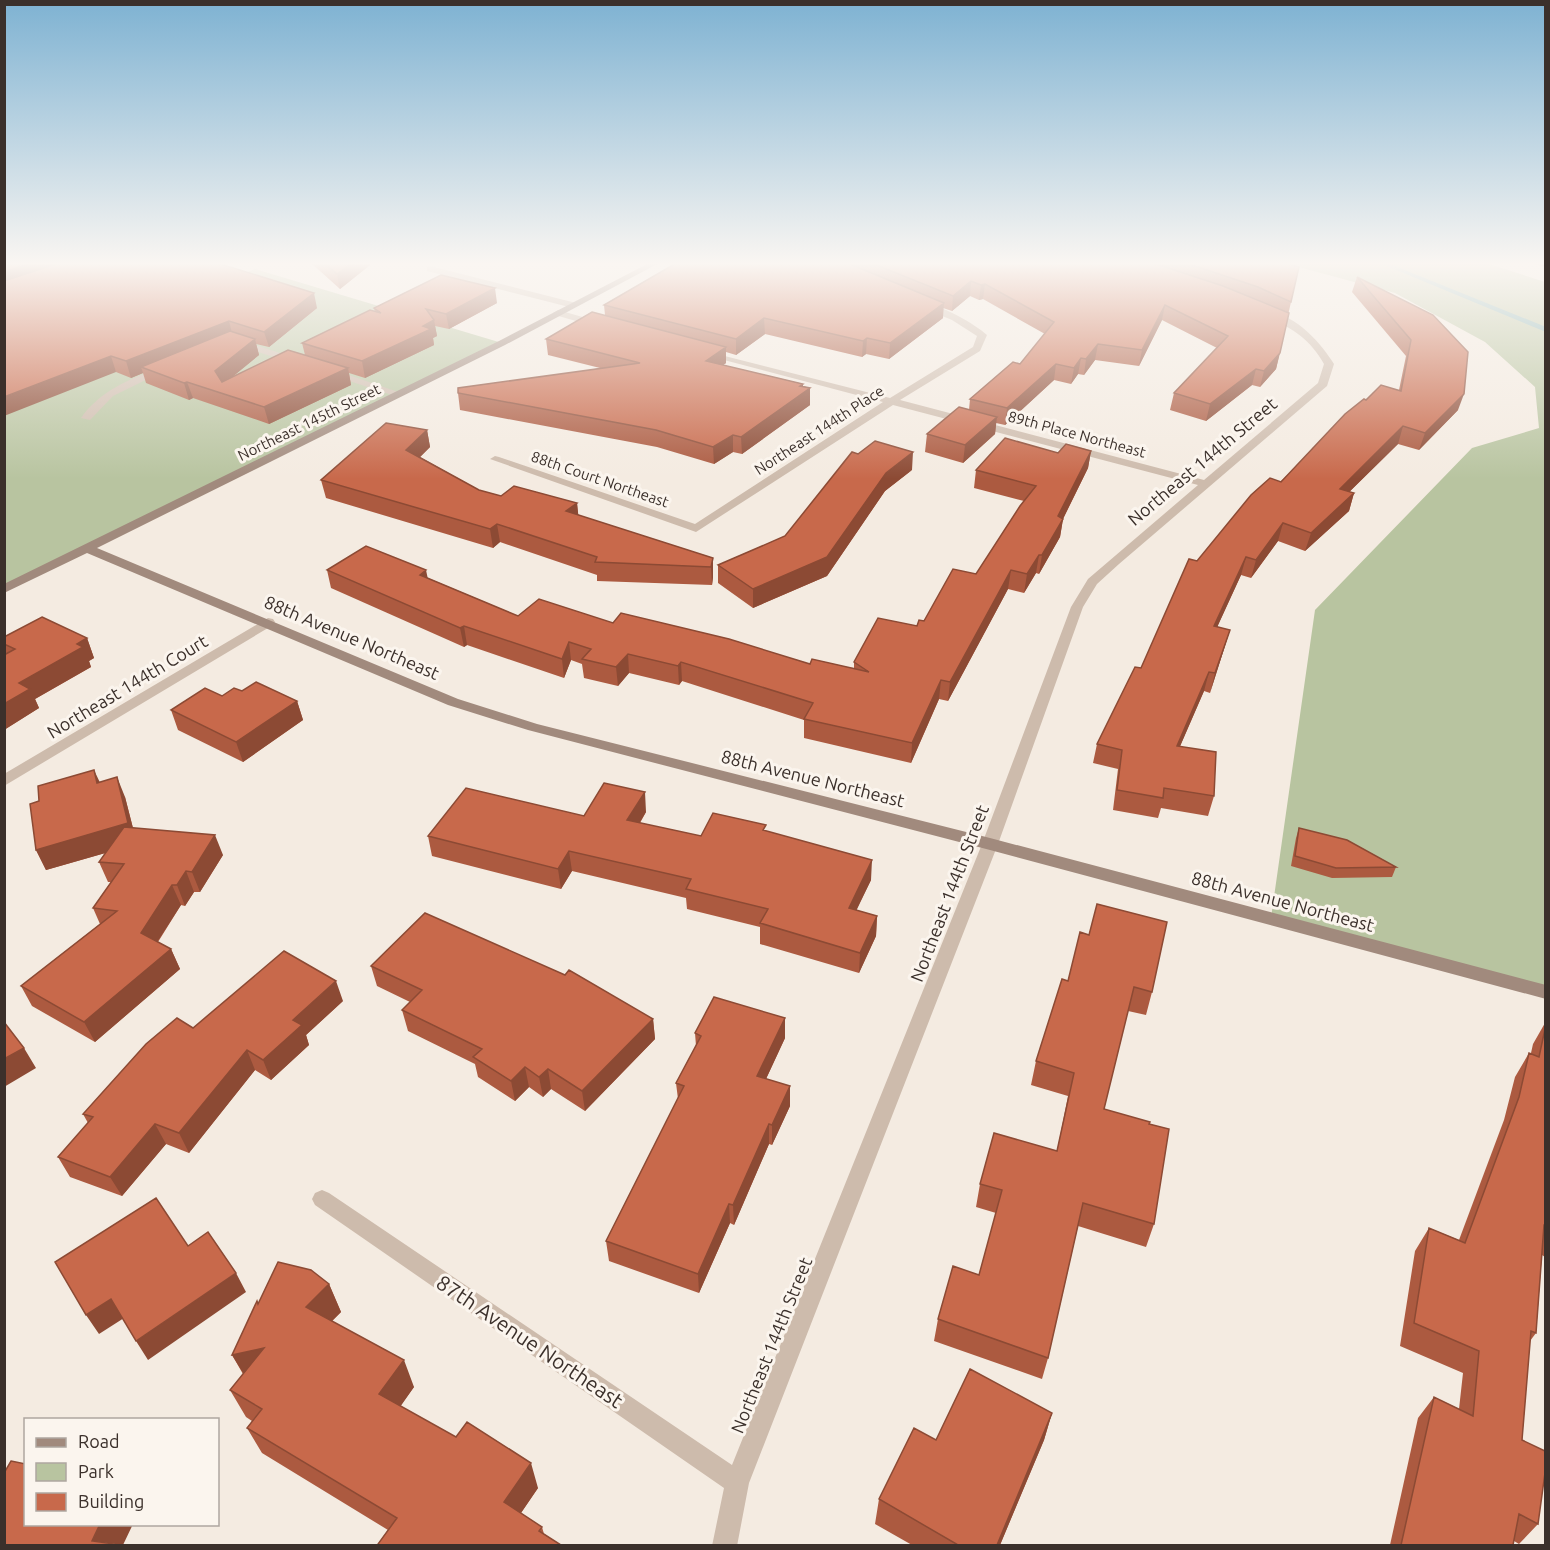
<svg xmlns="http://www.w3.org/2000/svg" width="1550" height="1550" font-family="Ubuntu,sans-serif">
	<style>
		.green { fill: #b8c4a0 }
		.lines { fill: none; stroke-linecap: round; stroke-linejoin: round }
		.stream { fill: #7fb0b2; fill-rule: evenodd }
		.street { fill: #cdbbac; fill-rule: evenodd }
		.secondary { fill: #a18a7d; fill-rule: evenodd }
		.wall { fill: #ac5a40 }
		.shaded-wall { fill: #8c4a34 }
		.building { fill: #c8694b; stroke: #8c4a34; stroke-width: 1.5 }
		.labels { text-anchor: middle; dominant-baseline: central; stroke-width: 6; stroke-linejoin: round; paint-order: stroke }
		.far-street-label { font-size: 15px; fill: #3b302b; stroke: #fbf5ee }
		.street-label { font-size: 18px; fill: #3b302b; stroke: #fbf5ee }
		.near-street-label { font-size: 21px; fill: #3b302b; stroke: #fbf5ee }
	</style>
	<rect width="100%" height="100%" fill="#f4ebe1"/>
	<path class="green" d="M1280,262h203l62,20v710l-274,-74 44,-308 157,-162 67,-20 -4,-41 -50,-45 -90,-49z
		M255,269l247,74 -497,244v-217z"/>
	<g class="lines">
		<path class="stream" d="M1377,262h8l161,65v5z"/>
		<path class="street" d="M430,266l146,37 1,2 -4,3 -146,-37v-4z
			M923,304c16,-1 52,20 64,31l-7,16 -80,49 304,80 114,-97 6,-19c-14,-25 -32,-36 -57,-47v-4c26,-2 55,31 67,51l-7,22 -208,178 -22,20 -14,23 -85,237 -249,639 -12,63h-25l12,-58 -409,-283 -3,-6 3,-6 7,-3 7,3 403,272 250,-621 89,-237 17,-28 110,-94 -305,-80 -197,127 -206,-73 5,-3 4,1 196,67 188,-122 -178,-47v-4l185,47 83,-51 4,-11 -25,-16 -29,-12z
			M558,310l42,12 2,2 -5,3 -42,-12 -2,-2z
			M239,340l60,19 2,2 -5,3 -60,-19 -2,-2z
			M158,368l8,2 -53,26 -23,24 -9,-2c19,-27 47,-38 77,-50z
			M328,370h6l70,24 -9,2 -67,-22z
			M268,618l5,1 2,3 -2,3 -269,161v-12z"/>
		<path class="secondary" d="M651,262h10l-156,83 -408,203 361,151 79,25 453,114 556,147v14l-556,-149 -462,-120 -80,-25 -361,-152 -83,40v-9l495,-243z"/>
	</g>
	<path class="wall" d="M4,262l313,46 -48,39 -13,-3 3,11 -28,23 74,-23 -3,-12 73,-31 -1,-4 123,-5 -48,26 -14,-3 2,10 -4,2 1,7 -69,33 -16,-5 2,12 -82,39 -76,-26 -4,2 -43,-17 -3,-10 -12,5 -15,-6z
		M310,262h60v3l-30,24z
		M674,262h609l8,40 -15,67 -16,18 -8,-2 -46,36 -36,-11 4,-17 43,-45 -55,-28 -23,46 -44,-6 -11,15 -6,-1 -7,10 -17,-4 -49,45 -9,-2 -1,11 -32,29 -38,-11 2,-18 42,-24 1,-11 50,-35 25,-30 -62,-35 -4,1 -9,-4 -18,15 -9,-3v10l-54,41 -23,-5 -4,3 -97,-23 -29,21 -10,-3v11l-3,2 80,19v2l7,2v17l-68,49 -9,-2 -19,12 -57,-17 -197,-37 -2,-17 142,-25 -52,-13 -2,-16 59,-24 -1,-10 70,-41z
		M1529,262h16v5z
		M1357,277l76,38 25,95 -39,40 -21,-6 -49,48 5,1 -5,18 -44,40 -27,-10 -27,37 -10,-3 -24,52 13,3 -20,63 -6,-2 -24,55 34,50 -6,20 -47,-8 -3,10 -45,-8 5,-41 -25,-6 4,-19 44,-76 56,-107 169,-161 33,-10 7,-34 -54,-64z
		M427,430l3,17 -10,10 59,33 22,6 76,7 1,12 135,43v19l-1,8 -115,-4v-6l-97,-33 -7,6 -167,-50 -5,-18z
		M1091,451l-3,17 -25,51 -3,18 -21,37 -3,-1 -12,20 -16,-4 -60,112 -9,-2 -28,64 -107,-25v-18l-122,-39 -3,4 -50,-12 -11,13 -34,-8 -2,-14 -11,-4 -7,18 -97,-33 -3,2 -133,-59 -4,-18 101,8 90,38 95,7 197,41 44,4v-6l63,-36 59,-52 48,-73 -50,-13 2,-18 82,-17z
		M912,470l-27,21 -58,85 -74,32 -35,-25v-18l67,-29z
		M4,637l83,1 7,20 -5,3 2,6 -56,32 4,9 -35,22z
		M242,691l55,10 6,19 -60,42 -65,-32 -7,-20 51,-14z
		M100,782l25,15 8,31 90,27 -23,37h-6l-9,14 -4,-1 -23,37 13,7 9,20 -85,73 -63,-36 -11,-20 79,-62 -7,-16 18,-26h-3l-9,-20 6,-9 -59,17 -10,-20z
		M646,812l-6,11 61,13 65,-5 105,49 -15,30 21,6 -1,20 -17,37 -99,-29v-17l-73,-18 -1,-11 -114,-27 -11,18 -129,-33 -4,-20z
		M1299,828l97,39 -4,10 -60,1 -41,-12 5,-28z
		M1089,935l63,57 -6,23 -18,-4 -24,98 50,115 -8,23 -68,-21 -30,132 -6,21 -108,-38 4,-22 41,-44 17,-62 -20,-6 4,-23 77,-33 11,-55 -37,-11 5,-24 32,-80z
		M371,966l282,53 2,20 -70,72 -34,-22 -8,8 -14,-10 -14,14 -37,-24 -3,-13 -67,-33 -6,-21 8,-8 -33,-16z
		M343,1001l-37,34 3,10 -38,35 -16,-10 -66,83 -23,-9 -44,52 -52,-19 -12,-20 30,-34 -5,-9 110,-86z
		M785,1018v20l-19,41 24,7v20l-18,39 -3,-1 -35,81 -4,-2 -31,70 -90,-32 -3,-20 72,-142 -2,-16 20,-37 -1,-13z
		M1545,1023v234l-3,-2 -6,78 -6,8 -8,99 16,84 -19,20 -5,-3 -1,4h-123l28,-127 16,-21 25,12 4,-36 -63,-27 15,-95 14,-23 30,12 45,-120 11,-43 14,-24h2l2,-9z
		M329,1284l12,28 -9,9 82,66 -14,19 138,82 -17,25 21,14 2,7 17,11h-182l-1,-1 10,-14 -126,-77 -15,-25 5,-7 -6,-4 -16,-27 13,-16 -11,-19 26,-51z
		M1052,1413l-8,27 -44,105h-88l-37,-21 4,-25 57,-59z"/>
	<path class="shaded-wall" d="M34,262h50l-80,26v-16z
		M353,262h17v3l-30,24 -3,-15z
		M971,281l-1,15 -18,15 1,-15z
		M985,284l-2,15 -4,1 2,-15z
		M495,288l2,15 -48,26 -3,-15z
		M314,293l3,15 -48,39 -5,-15z
		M944,303l-1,15 -54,41 1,-16z
		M1165,305l-3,15 -23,46 3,-16z
		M764,318l1,16 -29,21v-16z
		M434,320l3,16 -4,2 1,7 -69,33 -3,-17z
		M229,321l4,16 -92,30 2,6 -12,5 -5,-17z
		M867,338l-1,16 -4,3 1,-16z
		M255,339l4,16 -39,32 -5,-16z
		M1098,344l-3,16 -11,15 2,-16z
		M726,347v16l-20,14v-16z
		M1280,353l-4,16 -16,18 4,-16z
		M111,356l5,16 -112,44v-19z
		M1081,358l-3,16 -7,10 3,-16z
		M1056,364l-2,16 -49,45 2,-17z
		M348,368l3,17 -82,39 -5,-17z
		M1256,369l-4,16 -46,36 4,-17z
		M187,382l6,16 -4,2 -5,-17z
		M803,384v9l7,-5v17l-68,49 -1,-17z
		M1464,394l-6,16 -39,40 6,-17z
		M997,417l-2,17 -32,29 2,-18z
		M1403,426l-5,18 -64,63 6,-18z
		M427,430l3,17 -20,20 -4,-17z
		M733,435v17l-19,12 -1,-17z
		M1091,451l-3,17 -28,57 3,-6 -3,18 -21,37 3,-19 16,-39z
		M913,452l-1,18 -27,21 -58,85 -74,32v-19l133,-116z
		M1354,493l-5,18 -44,40 6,-18z
		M577,503l2,18 -13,-10z
		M1283,523l-5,18 -27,37 5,-18z
		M497,524l3,18 -7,6 -3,-19z
		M1039,555l-3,18 -12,20 3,-19z
		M1246,557l-5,18 -32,70 5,-19z
		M713,558v19l-1,8 -1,-18z
		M426,570l4,19 -10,-14z
		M1011,570l-3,19 -60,112 2,-19z
		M464,626l3,19 -3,2 -4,-19z
		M1230,630l-6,19 -14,44 5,-20z
		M87,638l7,20 -5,3 2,6 -56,32 4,9 -35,22v-26l15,-21 58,-39z
		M569,642l2,18 -7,18 -2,-19z
		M628,654l1,19 -11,13 -2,-19z
		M681,662l1,19 -3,4 -1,-19z
		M1209,672l-5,19 -32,74 5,-19z
		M941,680l-2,19 -28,64 1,-20z
		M297,701l6,19 -60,42 -7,-20z
		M94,770l9,19 -6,-6z
		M117,777l8,20 12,47 -91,26 -10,-20z
		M645,792l1,20 -17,28 -2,-20z
		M215,835l8,20 -23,37 -8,-20z
		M569,851l3,20 -11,18 -3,-20z
		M872,860l-1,20 -23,48 1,-20z
		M186,871l8,21 -9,14 -8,-21z
		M172,885l9,20 -31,48 -9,-20z
		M877,916l-1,20 -17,37 1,-20z
		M171,949l9,20 -85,73 -11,-20z
		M336,981l7,20 -37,34 3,10 -38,35 -8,-20 30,-40z
		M785,1018v20l-27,58 -1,-20z
		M653,1019l2,20 -70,72 -3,-20z
		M24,1048l12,20 -32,19v-28z
		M247,1050l8,20 -66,83 -10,-20z
		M525,1067l4,20 -14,14 -4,-20z
		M548,1069l3,20 -8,8 -4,-20z
		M790,1086v20l-18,39v-20z
		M155,1124l11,20 -44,52 -12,-19z
		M769,1124v20l-35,81 -1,-20z
		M729,1204l1,19 -31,70 -1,-19z
		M236,1273l10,19 -98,68 -12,-19z
		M329,1284l12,28 -22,22 -13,-27z
		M111,1299l13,19 -25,16 -13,-19z
		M264,1348l-16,33 -16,-26z
		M404,1360l10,27 -23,33 -12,-26z
		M1052,1413l-8,27 -44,105h-3z
		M531,1463l7,25 -26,38 -8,-24z
		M100,1524h33l-10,21 -31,-4z"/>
	<path class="building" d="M4,262h30l-30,10z
		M62,262h152l100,31 -50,39 -35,-11 -103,40 -15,-5 -107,41v-116z
		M323,262h30l-16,12z
		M678,262h167l99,41 -54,40 -23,-5 -4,3 -99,-23 -28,21 -132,-34z
		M869,262h281l73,24 66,27 -9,40 -16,18 -8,-2 -46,35 -36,-11 54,-57 -63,-31 -23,45 -44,-6 -12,15 -5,-1 -7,10 -18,-4 -49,44 -37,-9 43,-37 7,2 34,-42 -69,-38 -4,1 -10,-4 -18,15z
		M1183,262h100l16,5 -8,35 -33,-15z
		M441,275l54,13 -49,26 -20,-5 8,11 -11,6 8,3 -69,32 -60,-18 68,-33 11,3 -7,-5z
		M1357,277l76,38 35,37 -4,42 -39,39 -22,-7 -63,63 14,4 -43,40 -28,-10 -27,37 -10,-3 -32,69 16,4 -15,43 -6,-1 -32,74 39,6 -2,44 -50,-8 -1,10 -46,-8 5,-40 -25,-6 38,-77 6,1 48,-109 8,2 54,-66 19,-17 11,4 64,-68 19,-15 2,1 15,-15 20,6 10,-51z
		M592,312l134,35 -20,14 97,23 -3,2 10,2 -69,49 -8,-2 -20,12 -57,-17 -198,-37v-5l182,-25 -94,-24z
		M230,331l25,8 -40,32 7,11 66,-32 60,18 -84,39 -77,-25 -3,1 -43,-16z
		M959,407l38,10 -32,28 -38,-11z
		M386,423l41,7 -21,20 73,40 22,6 13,-10 63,17 -11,8 147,47 -2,9 -116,-5 2,-5 -100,-33 -7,5 -169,-49z
		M1005,438l53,15 8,-9 25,7 -33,65 5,3 -21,36h-3l-12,19 -16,-4 -61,112 -9,-2 -29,63 -108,-24 9,-16 -132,-41 -3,4 -50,-12 -12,13 -34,-8 9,-10 -22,-7 -7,17 -98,-33 -4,2 -133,-58 39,-24 60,24 -6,5 98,41 21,-17 74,24 8,-10 108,26 81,25 2,-5 57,13 -15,-10 24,-44 39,8 2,-6 5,1 29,-52 23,5 44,-68 16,-20 -60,-16z
		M875,441l38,11 -27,21 -59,84 -74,32 -35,-24 67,-29 67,-84 6,2z
		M42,617l45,21 -10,6 6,3 -64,36 11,6 -26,15v-49l11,-6 -11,-5v-7z
		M256,682l41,19 -61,41 -65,-32 34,-22 17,8 12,-8 8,3z
		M94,770l3,13 20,-6 11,46 -92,27 -6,-46 9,-3 -1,-15z
		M604,783l41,9 -18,28 74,16 12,-23 53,12 -3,5 109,30 -23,48 28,8 -17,37 -100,-30 8,-14 -82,-20 5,-10 -122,-28 -11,18 -130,-33 38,-48 118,28z
		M124,827l91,8 -23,37 -6,-1 -9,14h-5l-31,48 30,16 -87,73 -63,-36 96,-75 -24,-3 31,-44 -25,-2z
		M1299,828l48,12 49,27 -60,1 -41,-12z
		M1097,904l70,18 -15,70 -18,-5 -30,122 46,13 -1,2 20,5 -15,95 -71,-21 -35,155 -110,-39 15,-53 26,9 23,-85 -22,-6 14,-51 63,18 17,-78 -38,-12 26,-82 6,2 12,-49 9,3z
		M425,913l140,62 4,-5 84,49 -71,72 -34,-22 -9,8 -14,-10 -14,14 -38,-24 9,-8 -80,-39 20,-20 -51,-24z
		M284,951l52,30 -43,39 9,5 -39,35 -16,-10 -68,83 -24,-9 -45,53 -52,-20 35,-40 -10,-3 63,-70 31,-26 16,10z
		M714,997l71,21 -28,58 33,10 -18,39 -3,-1 -36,81 -4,-1 -31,70 -92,-33 78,-155 -8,-3 25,-47 -6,-3z
		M4,1022l20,26 -20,11z
		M1545,1029v196h-1l-8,108 -5,-2 -9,109 23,11v22l-7,51 -19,-10 -6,31h-112l33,-148 39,19 6,-65 -65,-28 15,-95 36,15 54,-146 10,-44 10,4z
		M156,1198l32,48 20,-14 28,41 -100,68 -25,-42 -25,16 -31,-53z
		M278,1262l33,8 18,14 -23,23 98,53 -25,34 77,43 11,-15 64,41 -27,39 38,25 -3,4 22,14h-180l-3,-1 19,-26 -150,-90 15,-19 -32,-19 34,-42 -32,7 25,-54 1,3z
		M970,1369l82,44 -55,132h-39l-79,-46 35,-71 22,12z
		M11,1461l15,3v60h74l-8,17 29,4h-117v-72z"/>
	<linearGradient id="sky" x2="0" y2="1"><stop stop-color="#7eb2d2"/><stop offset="0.55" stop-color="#faf6f2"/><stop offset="1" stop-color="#faf6f2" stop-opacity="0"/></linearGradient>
	<rect width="1550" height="479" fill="url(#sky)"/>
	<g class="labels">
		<g class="far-street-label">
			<text transform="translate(309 422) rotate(-26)">Northeast 145th Street</text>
			<text transform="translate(819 430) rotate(-33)">Northeast 144th Place</text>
			<text transform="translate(1077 434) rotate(15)">89th Place Northeast</text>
			<text transform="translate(600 479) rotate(19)">88th Court Northeast</text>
		</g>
		<g class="street-label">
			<text transform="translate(1202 461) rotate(-40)">Northeast 144th Street</text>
			<text transform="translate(352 637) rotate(23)">88th Avenue Northeast</text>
			<text transform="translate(127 686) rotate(-31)">Northeast 144th Court</text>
			<text transform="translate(813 778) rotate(14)">88th Avenue Northeast</text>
			<text transform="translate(949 893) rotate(-69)">Northeast 144th Street</text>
			<text transform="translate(1283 901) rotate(15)">88th Avenue Northeast</text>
			<text transform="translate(771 1345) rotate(-68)">Northeast 144th Street</text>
		</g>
		<g class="near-street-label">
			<text transform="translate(530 1341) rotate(34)">87th Avenue Northeast</text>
		</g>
	</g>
	<rect width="1550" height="1550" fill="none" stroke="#3b302b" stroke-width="12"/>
	<rect x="24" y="1418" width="195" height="108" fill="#fbf5ee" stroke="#aea6a0" stroke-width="1.5"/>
	<rect x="36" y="1438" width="30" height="9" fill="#a18a7d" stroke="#aea6a0" stroke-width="1.5"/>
	<text x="78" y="1448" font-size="18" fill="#3b302b">Road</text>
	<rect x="36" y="1463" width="30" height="18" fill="#b8c4a0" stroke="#aea6a0" stroke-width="1.5"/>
	<text x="78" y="1478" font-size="18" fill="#3b302b">Park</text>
	<rect x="36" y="1493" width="30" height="18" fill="#c8694b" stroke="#aea6a0" stroke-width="1.5"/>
	<text x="78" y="1508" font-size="18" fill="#3b302b">Building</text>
</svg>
